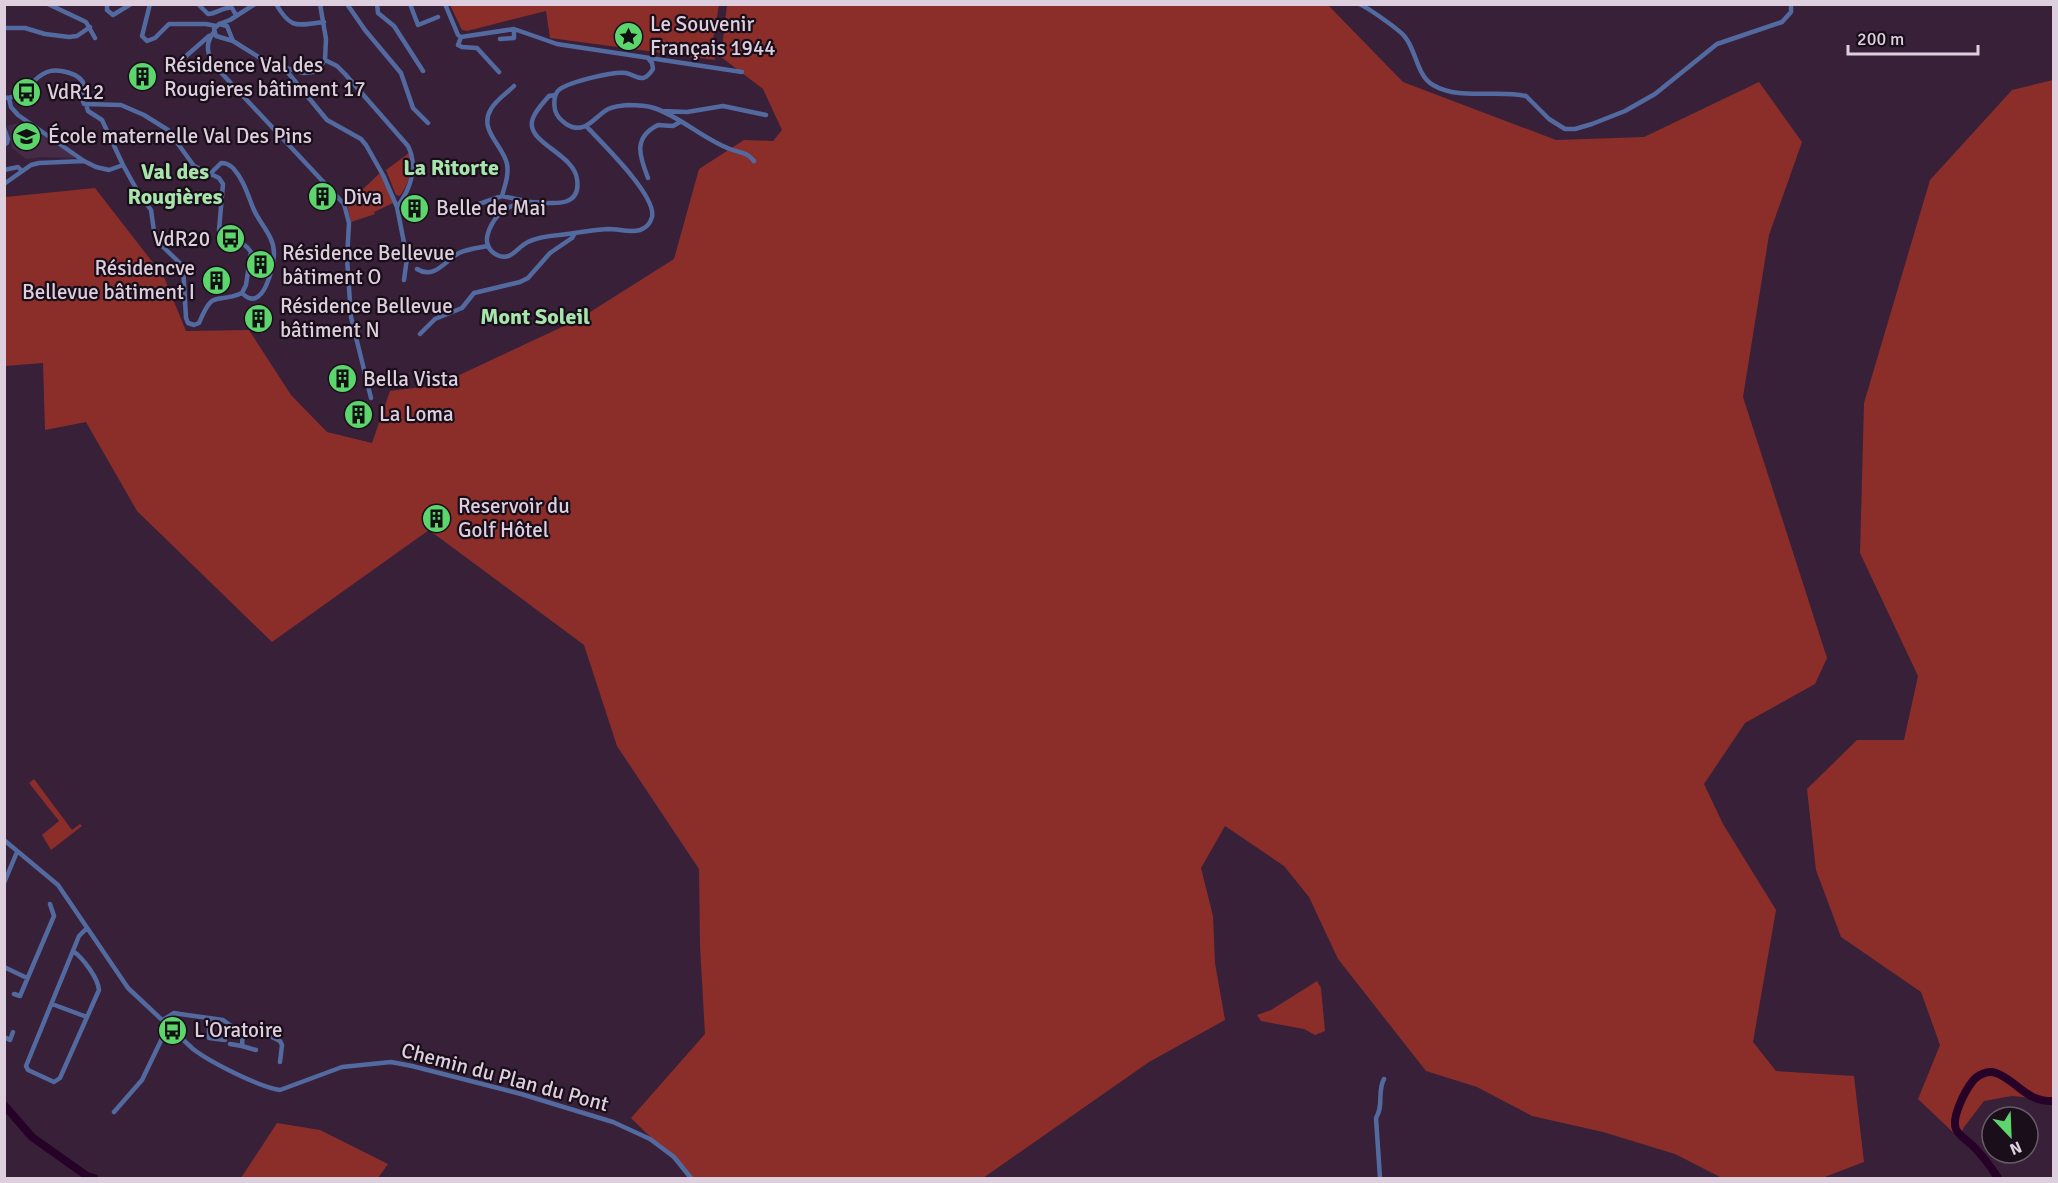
<svg xmlns="http://www.w3.org/2000/svg" width="2058" height="1183" font-family="Signika,sans-serif">
	<style>
		.built { fill: #462b46 }
		.green { fill: #8b2e2a }
		.lines { fill: none; stroke-linecap: round; stroke-linejoin: round }
		.river { stroke: #270228; stroke-width: 8 }
		.minor { stroke: #536aa0; stroke-width: 4.5 }
		.labels { text-anchor: middle; dominant-baseline: central; stroke-width: 4.5; stroke-linejoin: round; paint-order: stroke }
		.poi-label { font-size: 21px; fill: #decfde; stroke: #190e19; text-anchor: start }
		.street-label { font-size: 21px; fill: #decfde; stroke: #190e19 }
		.neighbourhood-label { font-size: 22px; font-weight: bold; fill: #a8e5ac; stroke: #190e19 }
	</style>
	<rect width="100%" height="100%" fill="#372038"/>
	<path class="built" d="M23,122l53,35 -3,1 -31,-1 -16,2 -14,-11 -5,-22z"/>
	<path class="green" d="M450,5h269l-6,35 2,20 -165,-22 -4,-27 -79,20 -5,-1z
		M727,5h601l75,77 153,58 88,-3 115,-55 43,60 -33,93 -26,162 84,261 -12,26 -70,39 -41,61 19,40 53,86 -23,132 23,29 78,5 10,86 -42,16h-100l-47,-24 -72,-22 -71,-16 -55,-29 -51,-16 -88,-112 -29,-62 -25,-31 -59,-40 -24,42 12,48 2,47 10,57 -76,42 -166,116h-291l-61,-60 74,-84 -5,-88 -1,-77 -82,-123 -33,-101 -155,-115 -157,112 -135,-131 -51,-89 -41,8 -2,-67 -38,3v-169l90,-9 69,89 22,54 63,-1 42,65 36,37 45,11 18,-52 48,-6 141,-66 95,-60 25,-90 45,-29 29,1 9,-11 -19,-41 -42,-32z
		M2053,80v1020l-41,-4 -28,5 -20,26 -5,11 -41,-39 22,-54 -19,-53 -80,-55 -25,-67 -9,-81 50,-49h47l14,-64 -58,-123 4,-150 66,-223 82,-90z
		M409,153c3,17 1,29 -9,43l-4,-1 -10,-25z
		M380,173l13,30 -19,9 1,2 -24,8 -4,-18z
		M34,779l38,51 8,-6 2,2 -31,24 -9,-15 17,-14 -30,-38z
		M1317,981l4,7 4,43 -10,4 -11,-6 -43,-8 -4,-6 14,-5z
		M277,1123l43,7 68,34 -10,14h-137z"/>
	<g class="lines">
		<path class="river" d="M4,1105l28,32 55,39 7,2
			M1998,1178c-7,-11 -16,-23 -26,-33 -5,-5 -13,-9 -16,-16 -5,-11 9,-38 16,-47 5,-7 16,-12 24,-9 22,8 29,29 58,28"/>
		<path class="minor" d="M48,4l38,18 9,16
			M107,4v6l6,5 18,-11
			M150,4l-8,32 5,5 8,-3 14,-14h37l10,2
			M198,4l10,10c9,0 16,-8 24,-6l4,7
			M276,4c15,26 21,21 48,18
			M347,4l18,26 36,43 12,35 15,15
			M377,4l1,9 16,13 29,45
			M410,4l8,21 20,-8
			M445,4l13,31 3,2 53,-8 43,15 185,28
			M1359,4c8,3 41,26 46,33 11,13 12,39 28,48 27,16 63,4 93,11l23,23 16,10h10l17,-5 33,-13 30,-17 62,-50 65,-22 9,-10v-8
			M219,24l-5,5 2,7 17,5 35,22 36,10 9,-1 7,-5 5,-7 1,-21 -6,-35
			M219,24l11,-4 25,-16
			M219,24l8,2 6,15
			M4,28h21l20,6 24,3 8,-1 13,-9
			M214,32c-9,11 -7,21 -1,32l131,140 5,19 -2,35 4,59 20,81
			M461,37l-3,8 4,2 15,1 22,24
			M500,39l14,-1v-9
			M648,58l4,5 1,6c-3,4 -5,8 -10,9 -6,1 -11,-4 -17,-5 -13,-2 -56,9 -66,16 -7,5 -6,15 -5,21 2,7 6,10 11,14 18,11 26,-4 39,-13 6,-5 14,-5 22,-6 8,0 18,0 27,3 27,9 49,31 76,41 10,4 17,3 24,12
			M325,60l12,6 8,8 63,72c10,20 3,43 -11,61l10,51 -3,22
			M177,64l32,-28
			M285,69l42,51 34,19 5,6 17,30 14,32
			M555,95l-6,1c-5,6 -13,14 -16,22 -10,24 41,35 44,61 5,32 -30,23 -47,23 -16,0 -31,9 -38,22 -3,5 -7,15 -4,21 1,4 5,8 9,10 14,7 20,-8 31,-13 10,-5 20,-6 31,-7 16,-2 33,-5 49,-6 11,0 22,4 32,1 6,-2 10,-6 12,-13 5,-21 -50,-74 -65,-90
			M4,98c27,-1 23,-18 43,-26 10,-4 34,1 37,13 1,5 -2,10 -2,14l2,5 37,1 23,10 24,15 26,36 25,12 4,6 -4,46c8,12 25,9 32,22l-5,33 -4,8
			M9,98l2,9 7,8 66,46 12,6 13,3 14,-5 15,27 13,18 3,21 5,12 24,23 3,52 2,5 6,2 5,-2c15,-36 16,-18 43,-30
			M86,104l2,7 14,9 21,45
			M662,111l25,1 36,-6 43,9
			M4,128l4,11 -1,4 -3,2
			M4,170l14,-3 4,4
			M210,174l11,-11c5,0 8,1 12,5 11,12 15,28 21,42 6,14 20,26 20,43 0,13 -11,62 -32,40
			M648,178c-8,-21 -16,-40 10,-53l15,1 7,-4
			M4,184l27,-19 8,-2 45,-2
			M502,196c3,-11 7,-21 5,-32 -4,-19 -29,-34 -16,-55 5,-9 16,-16 23,-23
			M479,204l23,-8 24,5
			M417,269c17,11 28,-8 42,-16 9,-4 19,-5 29,-7
			M420,334l15,-15 27,-11 12,-15 46,-11 8,-4 22,-25 22,-15 3,-5
			M4,840l54,45 70,103 65,61c17,13 66,38 87,41l62,-23 49,-5 21,4 109,28 92,28 37,17 24,18 17,21
			M4,883l13,-31
			M73,951c10,7 25,27 26,39l-39,88 -6,4 -26,-12 -2,-4 53,-130 8,-8
			M4,967l23,11
			M14,994l6,2 34,-80 -4,-12
			M52,1004l35,13
			M209,1019v19l16,2
			M163,1020l11,-7 6,1 43,6 11,8 21,3 15,5 10,5 2,4 -2,17
			M4,1037l6,3 3,-8
			M230,1044l12,2 1,-17
			M242,1046l14,4
			M114,1112l28,-32 26,-54
			M1380,1178l-4,-60c8,-12 1,-27 8,-39"/>
	</g>
	<defs>
		<symbol id="sight-disc" viewBox="-11 -11 22 22"><circle r="9.5" fill="#5cd56d" stroke="#190e19"/><path d="M0-6L1.8-2.2L6-1.7L2.9 1.2L3.7 5.4L0 3.3L-3.7 5.4L-2.9 1.2L-6-1.7L-1.8-2.2Z" fill="#111"/></symbol>
		<symbol id="building-disc" viewBox="-11 -11 22 22"><circle r="9.5" fill="#5cd56d" stroke="#190e19"/><path d="M-4-6H4V6H1V3H-1V6H-4ZM-2.5-4.3h1.7v1.8h-1.7ZM.8-4.3h1.7v1.8H.8ZM-2.5-1h1.7V.8h-1.7ZM.8-1h1.7V.8H.8Z" fill="#111"/></symbol>
		<symbol id="bus-disc" viewBox="-11 -11 22 22"><circle r="9.5" fill="#5cd56d" stroke="#190e19"/><path d="M-5-6H5V4H4V6H2V4H-2V6H-4V4H-5ZM-3.5-4V0h7V-4ZM-3.5 1.2v1.5H-2V1.2ZM2 1.2v1.5H3.5V1.2Z" fill="#111"/></symbol>
		<symbol id="school-disc" viewBox="-11 -11 22 22"><circle r="9.5" fill="#5cd56d" stroke="#190e19"/><path d="M0-5L7-2L0 1L-7-2ZM-4 1L0 2.5L4 1V4Q0 6-4 4Z" fill="#111"/></symbol>
	</defs>
	<g fill-rule="evenodd">
		<use href="#sight-disc" x="612" y="20" width="33" height="33"/>
		<use href="#building-disc" x="126" y="60" width="33" height="33"/>
		<use href="#bus-disc" x="10" y="76" width="33" height="33"/>
		<use href="#school-disc" x="10" y="120" width="33" height="33"/>
		<use href="#building-disc" x="306" y="180" width="33" height="33"/>
		<use href="#building-disc" x="398" y="192" width="33" height="33"/>
		<use href="#bus-disc" x="214" y="222" width="33" height="33"/>
		<use href="#building-disc" x="244" y="248" width="33" height="33"/>
		<use href="#building-disc" x="200" y="264" width="33" height="33"/>
		<use href="#building-disc" x="242" y="302" width="33" height="33"/>
		<use href="#building-disc" x="326" y="362" width="33" height="33"/>
		<use href="#building-disc" x="342" y="398" width="33" height="33"/>
		<use href="#building-disc" x="420" y="502" width="33" height="33"/>
		<use href="#bus-disc" x="156" y="1014" width="33" height="33"/>
	</g>
	<g class="labels">
		<g class="poi-label">
			<text x="650" y="24">Le Souvenir<tspan x="650" dy="24">Français 1944</tspan></text>
			<text x="164" y="65">Résidence Val des<tspan x="164" dy="24">Rougieres bâtiment 17</tspan></text>
			<text x="47" y="92">VdR12</text>
			<text x="48" y="136">École maternelle Val Des Pins</text>
			<text x="343" y="197">Diva</text>
			<text x="436" y="208">Belle de Mai</text>
			<text x="210" y="239" text-anchor="end">VdR20</text>
			<text x="282" y="253">Résidence Bellevue<tspan x="282" dy="24">bâtiment O</tspan></text>
			<text x="195" y="268" text-anchor="end">Résidencve<tspan x="195" dy="24">Bellevue bâtiment I</tspan></text>
			<text x="280" y="306">Résidence Bellevue<tspan x="280" dy="24">bâtiment N</tspan></text>
			<text x="363" y="379">Bella Vista</text>
			<text x="379" y="414">La Loma</text>
			<text x="458" y="506">Reservoir du<tspan x="458" dy="24">Golf Hôtel</tspan></text>
			<text x="194" y="1030">L'Oratoire</text>
		</g>
		<g class="street-label">
			<text transform="translate(505 1077) rotate(15)">Chemin du Plan du Pont</text>
		</g>
		<g class="neighbourhood-label">
			<text x="451" y="167">La Ritorte</text>
			<text x="175" y="171">Val des<tspan x="175" dy="25">Rougières</tspan></text>
			<text x="535" y="316">Mont Soleil</text>
		</g>
	</g>
	<rect width="2058" height="1183" fill="none" stroke="#decfde" stroke-width="12"/>
	<g transform="translate(2010 1135) rotate(157)"><circle r="28" fill="#190e19" stroke="#685b68" stroke-width="1.5"/>
	<path d="M0-4.5L10 22L0 15L-10 22Z" fill="#5cd56d"/>
	<text y="-9" font-size="16" font-weight="bold" text-anchor="middle" fill="#decfde">N</text>
	</g>
	<path d="M1848 45v9h130v-9" fill="none" stroke="#decfde" stroke-width="3"/>
	<text x="1857" y="45" font-size="18" fill="#decfde" stroke="#190e19" stroke-width="4.5" paint-order="stroke">200 m</text>
</svg>
